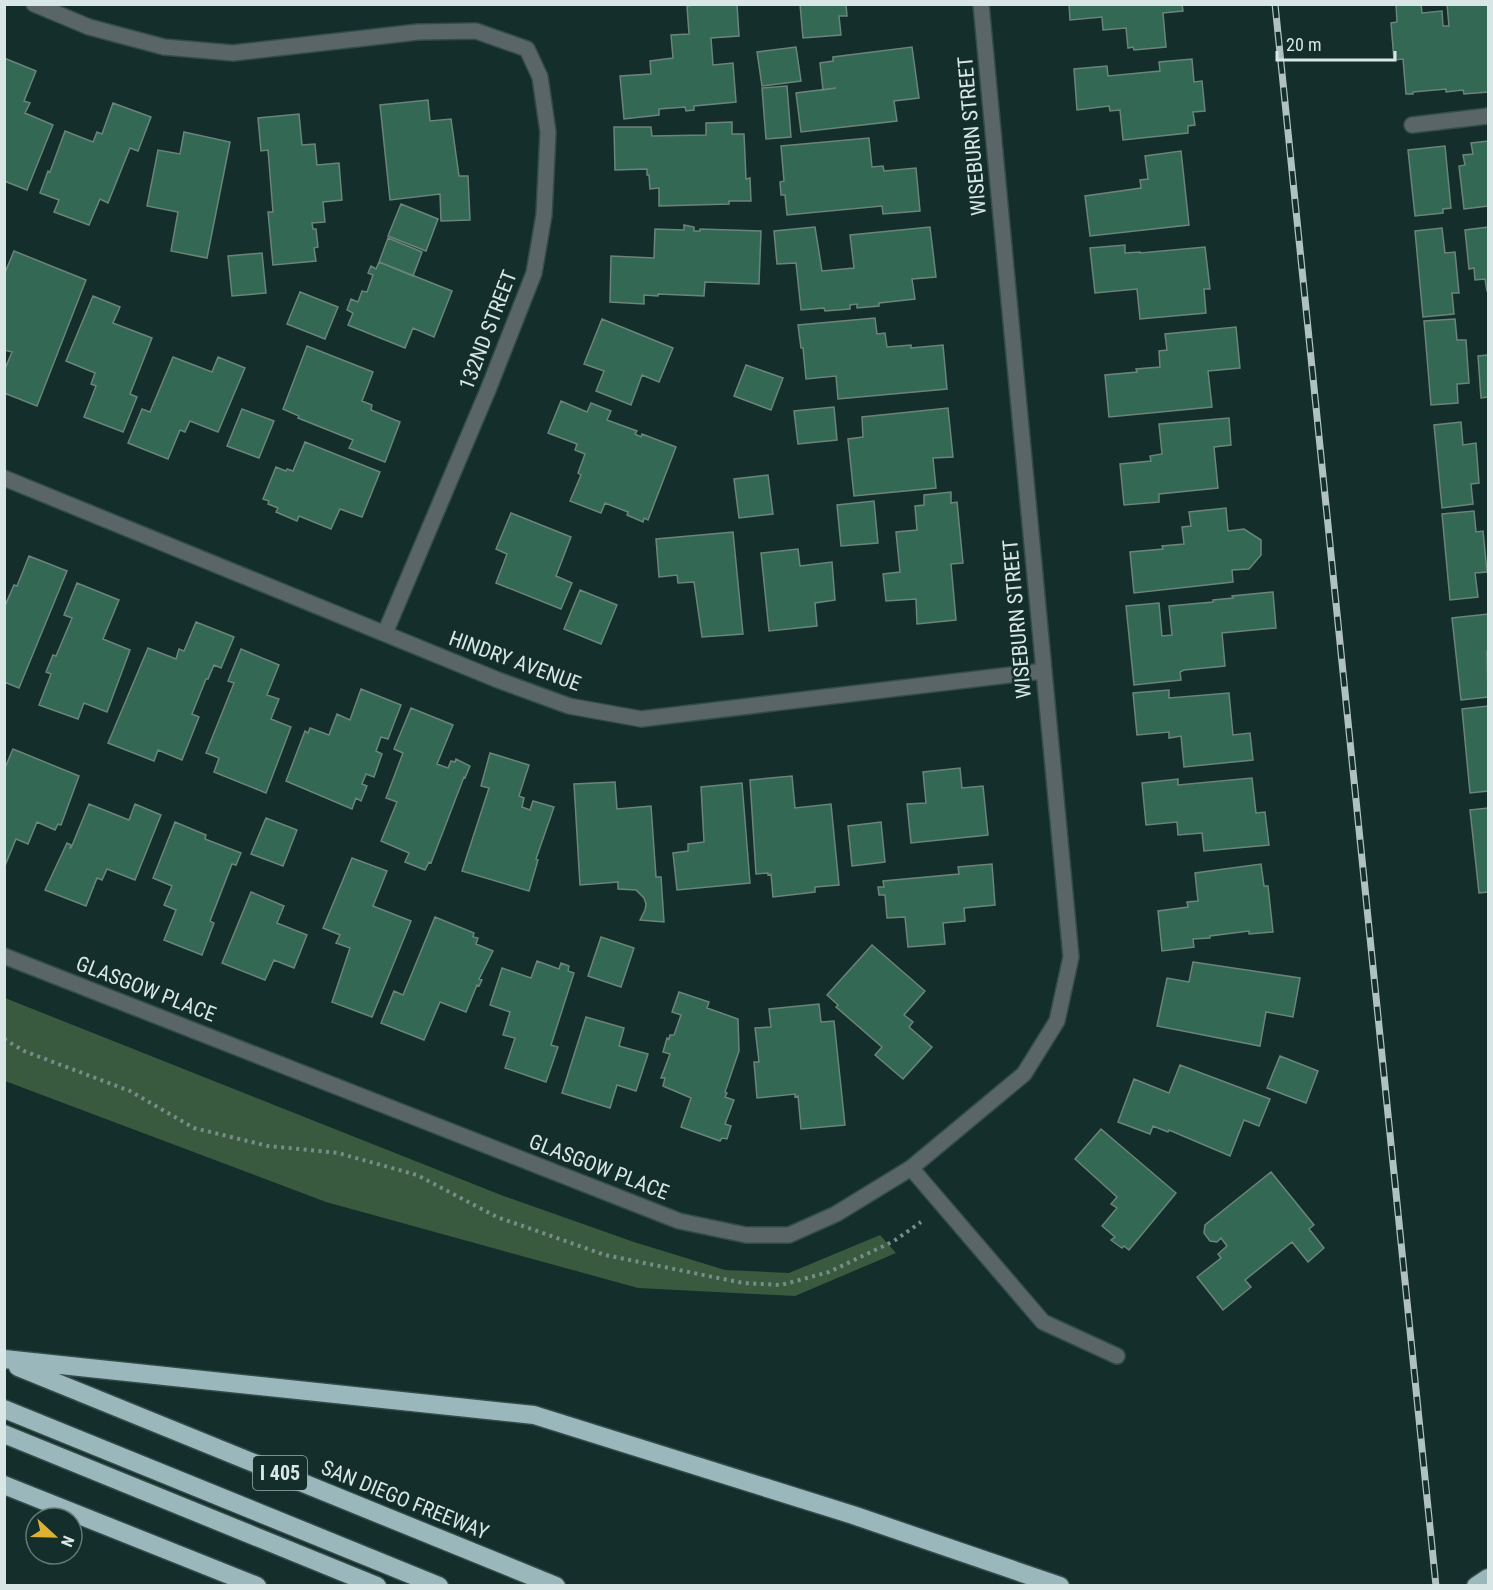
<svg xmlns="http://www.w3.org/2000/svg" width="1493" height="1590" font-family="'Roboto Condensed',sans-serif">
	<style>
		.green { fill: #395a3e }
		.building { fill: #336855; stroke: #6b847a; stroke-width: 1.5 }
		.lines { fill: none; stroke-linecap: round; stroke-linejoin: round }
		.lane-casing { stroke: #334c4a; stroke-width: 18 }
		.street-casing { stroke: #334c4a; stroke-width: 18 }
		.highway-casing { stroke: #334c4a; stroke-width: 21 }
		.path { stroke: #788c8a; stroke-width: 4; stroke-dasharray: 3 4.5; stroke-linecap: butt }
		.lane { stroke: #596567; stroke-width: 15 }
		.street { stroke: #596567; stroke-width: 15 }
		.highway { stroke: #9ab8bc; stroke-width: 18 }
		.rail-casing { stroke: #b0c2c0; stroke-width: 7 }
		.rail { stroke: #142e2c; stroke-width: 4.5; stroke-dasharray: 14; stroke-linecap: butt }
		.labels { text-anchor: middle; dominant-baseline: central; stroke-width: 5; stroke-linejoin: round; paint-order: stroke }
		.shield { fill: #142e2c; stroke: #9db0ae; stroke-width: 1.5 }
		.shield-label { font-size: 20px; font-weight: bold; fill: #d8e7e5 }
		.street-label { font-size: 21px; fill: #d8e7e5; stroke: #142e2c }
	</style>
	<rect width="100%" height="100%" fill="#142e2c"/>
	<path class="green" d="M5,998l496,197 133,47 91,28 64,3 91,-38 16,18 -101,43 -157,-8 -312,-86 -321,-121z"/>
	<path class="building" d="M701,4h36l2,32 -28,2 2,27 20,-2 3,39 -42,4v4l-8,1 -1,-4 -26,2v6l-35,4 -4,-43 31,-2 -1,-13 23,-3 -2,-23 18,-1 -2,-28z
		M800,4h46l1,12h-8l2,19 -38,3z
		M1069,4h113l1,7 -20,2 3,34 -32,3 -1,-3 -5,1 -2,-20 -23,2 -1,-13 -32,3z
		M1396,4h25l1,9 20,-2 1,15h6l-2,-22h41v88l-24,2 -1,-4 -17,2v-3l-33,3v2h-7l-3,-35 -9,1 -3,-37 6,-1z
		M796,47l5,34 -39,5 -5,-34z
		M912,47l7,51 -25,3 3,20 -96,11 -5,-39 40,-5 -13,2 -3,-27 13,-2v-4z
		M4,58l32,13 -12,30 6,2 -5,10 28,12 -26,65 -23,-9z
		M1192,59l2,23 8,-1 3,30 -12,1 2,13 -7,1v7l-65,7 -3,-30 -10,1 -1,-5 -32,4 -3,-41 33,-3 1,10 52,-5 -1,-9z
		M787,86l4,51 -25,2 -4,-51z
		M428,100l2,21 21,-2 8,57h9l2,44 -29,1 -1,-27 -50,6 -10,-95z
		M113,103l38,14 -13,34 -8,-3 -22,55 -8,-4 -11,26 -35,-13 5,-12 -19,-7 8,-22 2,1 15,-41 28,11 4,-10 5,2z
		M299,114l3,31 13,-1 2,21 22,-2 3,37 -19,2 2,20 -13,1 1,6h3l2,18 -4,1 2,13 -43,4 -5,-53h5l-5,-62 -7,1 -3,-33z
		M732,122v12h12l2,45 4,-1 1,23h-22v3l-70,2v-18l-9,1 -1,-14h-2v-6l-32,1 -1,-43h37l1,9 54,-1v-12z
		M184,132l46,10 -23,116 -36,-7 7,-39 -31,-6 11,-56 22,4z
		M869,138l3,29 11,-1 1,5 32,-3 4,43 -37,3 -1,-8 -95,9 -2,-20h-4l-1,-13 4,-1 -3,-35z
		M1488,141v65l-24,3 -5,-43 6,-1 -2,-10 10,-1 -2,-11z
		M1445,146l6,62 -8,1v4l-28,3 -7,-66z
		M1181,151l8,74 -99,11 -5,-40 56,-8 -1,-8 8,-1 -3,-23z
		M401,204l37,15 -12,32 -38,-15z
		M684,225l10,2v4h6v-2l61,2 -2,53 -54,-2 -1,14 -46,-2v2l-14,-1v9l-34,-2 1,-46 43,2 1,-29 29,1z
		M815,227l7,44 32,-3 -4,-33 80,-8 6,50 -24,2 3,20 -36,4v3l-22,2v-4l-7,1v4l-25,2 -1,-3 -23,2 -5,-47 -19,1 -3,-33z
		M1488,227v64h-1l-2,-12 -10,1 -1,-12 -5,1 -4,-39z
		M1442,228l3,25 10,-1 4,41h-7l2,21 -31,3 -8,-86z
		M388,238l34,14 -9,24 -34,-14z
		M1125,245v8l15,-1v1l65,-6 5,42h-6l2,24 -66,6 -3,-30 -42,4 -5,-45z
		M14,251l72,29 -49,126 -33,-13v-22l8,-19 -8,-2v-75z
		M262,253l4,40 -34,3 -4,-40z
		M379,262l73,29 -18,46 -21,-9 -8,20 -57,-23 5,-12 -6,-3 4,-11 7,3 4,-11 5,1 6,-17 -5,-2 3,-7 5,3z
		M300,292l38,15 -13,32 -38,-15z
		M93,296l27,11 -7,16 39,15 -22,56 7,3 -14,35 -39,-15 12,-31 -5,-2 4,-11 -29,-12z
		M875,318l2,16 8,-1 2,14 24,-2v3l32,-3 4,44 -109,10 -2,-23 -30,3 -3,-31h-2l-3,-23z
		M602,319l71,29 -14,34 -17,-7 -11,30 -35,-14 8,-20 -20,-7z
		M1455,319l2,21h9l3,43 -12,1 1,19 -27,2 -7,-84z
		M1236,327l4,41 -32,3 4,36 -103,10 -4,-42 32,-3 -1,-3 24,-2 -1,-16 8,-1 -2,-16z
		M307,346l66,26 -11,29 10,4 -1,5 29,12 -15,40 -36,-14 4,-8 -55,-22 1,-2 -16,-7z
		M1488,355v42l-7,1 -3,-42z
		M173,357l39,15 6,-15 27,11 -27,64 -28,-11 -5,11 -5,-2 -12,29 -40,-16 14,-34 8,3z
		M746,365l37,13 -12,32 -37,-14z
		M561,401l26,11 4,-9 20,8 -4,9 30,11 -2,3 6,3 1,-3 34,13 -28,73 -4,-2 -1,4 -16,-7 1,-3 -23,-9 -4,10 -31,-12 11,-26 -3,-2 7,-19 -10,-4 2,-6 -29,-11z
		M834,407l3,33 -39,4 -4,-33z
		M948,408l5,49 -20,1 3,30 -82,8 -6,-57 15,-2 -1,-20z
		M242,409l32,12 -15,37 -32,-12z
		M1229,418l2,27 -17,2 4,41 -59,6v8l-35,3 -4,-41 31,-3 -1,-5 12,-2 -3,-30z
		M1461,422l2,23 13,-2 3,40 -8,1 2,20 -31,4 -8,-83z
		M305,442l75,30 -18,45 -22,-8 -9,20 -32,-13 -2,5 -21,-9 2,-4 -10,-4 1,-3 -6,-2 13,-32 10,4 1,-2 6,2z
		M768,475l5,39 -34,4 -5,-39z
		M951,492v11l6,-1 6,61 -12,1 5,56 -39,4 -1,-25 -30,2 -3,-27 17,-2 -4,-40 21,-2 -2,-24 9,-1v-10z
		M874,501l4,42 -37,3 -4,-41z
		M1226,508l2,23 16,-2 17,11v15l-12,14 -17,1 1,12 -99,11 -4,-41 33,-3 -1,-3 22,-2 -2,-17 9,-1 -2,-14z
		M1474,511l2,21 7,-1 4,41 -12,1 3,24 -28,3 -8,-86z
		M511,513l60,24 -15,39 16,7 -11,26 -65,-26 11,-29 -11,-5z
		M733,532l10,102 -41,3 -8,-55 -16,1 -1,-8 -18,2 -3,-38z
		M798,549l2,17 32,-4 3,38 -20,3 2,23 -48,5 -8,-78z
		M29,556l38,15 -48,117 -15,-6v-74l10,-23 3,1z
		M77,583l42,17 -16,39 27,11 -23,62 -23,-9 -6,16 -39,-14 12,-31 -5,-2 7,-17 3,1 16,-38 -8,-3z
		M580,590l37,15 -16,39 -37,-15z
		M1273,592l3,36 -54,5 3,33 -41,4 -4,2 1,8 -47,5 -8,-79 33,-3 3,33 10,-1 -3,-29 44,-4v-2l20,-2 -1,-2z
		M1488,614v37h-1l1,46 -27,3 -9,-82z
		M196,622l38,15 -13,31 -7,-3 -6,14h-2l-14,35 7,3 -17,43 -24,-10 -4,11 -46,-18 40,-95 28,11 3,-10 5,2z
		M241,649l38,16 -12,30 12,4 -8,20 20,8 -25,66 -52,-21 5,-14 -13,-5 28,-70 -6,-2z
		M361,689l40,16 -13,34 -7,-2 -5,14 6,3 -8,23 -8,-3 -4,10 5,2 -6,15 -5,-3 -4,11 -66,-28 19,-50 3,2 2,-5 19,7 8,-21 13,6z
		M1169,690v8l60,-5 4,42 17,-2 3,27 -69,7 -3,-31 -12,2v-6l-32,3 -4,-42z
		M1488,706v85l-18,2 -8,-84z
		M411,708l42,17 -16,39 11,4 3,-7 4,1 1,-3 14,7 -5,12 -1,-1 -33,86 -2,-1 -4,8 -20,-8 4,-9 -28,-12 16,-39 -11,-4 17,-45 -9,-4z
		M13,749l66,27 -18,49 -3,-1 -3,6 -18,-8 -9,22 -12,-5 -12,29v-98z
		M490,753l39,12 -10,31 5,2 -2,9 8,3 3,-9 21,6 -18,52 2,1 -9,31 -67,-20 27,-83 -8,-2z
		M960,768l2,20 21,-2 5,49 -77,8 -4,-39 19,-1 -3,-31z
		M792,776l3,32 36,-4 8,81 -24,2v5l-42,5 -2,-23 -3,1v-2l-12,1 -6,-94z
		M1252,778l4,35 9,-1 4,33 -65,6 -2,-18 -24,2 -1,-13 -31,3 -4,-42 36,-4v6z
		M615,782l2,27 34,-3 5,71h5l3,45 -24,-2 5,-10 1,-6 -2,-6 -8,-8 -18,-1v-7l-38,3 -6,-101z
		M742,783l8,100 -73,7 -4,-37 15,-2v-7l16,-2 -3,-55z
		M89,804l40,16 6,-16 26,11 -26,65 -28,-11 -5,11 -5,-2 -11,28 -41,-16 22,-47 4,2 -1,3h1z
		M1488,808v84l-9,1 -9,-83z
		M266,818l31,12 -14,36 -32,-12z
		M175,822l31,13 -1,4 36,14 -5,12 -4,-1 -22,57 4,2 -12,32 -38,-15 12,-30 -12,-5 8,-19 -19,-8z
		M881,822l4,40 -33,4 -4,-40z
		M352,858l35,13 -14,35 38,15 -39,96 -40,-15 18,-54 -14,-5 4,-8 -17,-7z
		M992,864l3,41 -31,3 1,13 -22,2 2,21 -37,3 -3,-30 -18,1 -2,-23h-6l-1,-8h6l-1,-6 76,-7 -1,-7z
		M1261,864l3,22h4l5,46 -24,2v-3l-39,5v2l-17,1 1,8 -32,4 -4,-40 30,-4 -1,-5 11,-1 -3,-28z
		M251,892l33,14 -7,17 30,12 -13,33 -20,-8 -9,20 -43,-17z
		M435,917l39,16 -1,4 5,1 -2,6 17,7 -14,28 3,1 -3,6 -2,-1 -11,27 -26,-10 -16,38 -43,-17 13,-32 9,4z
		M601,937l33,11 -13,39 -33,-11z
		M872,945l53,46 -21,24 9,7 -4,5 23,20 -29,32 -28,-24 7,-8 -46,-40 2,-2 -11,-10z
		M537,961l22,8 2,-6 8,3 -1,5 6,2 -23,72 7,2 -12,35 -41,-14 10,-30 -12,-3 7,-23 -20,-7 12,-37 29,10z
		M1193,962l107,16 -7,39 -27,-5 -6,34 -103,-20 10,-48 22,4z
		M679,992l30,10 -2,6 31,11 1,32 -14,41 2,1 -2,4 9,3 -9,24 6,2 -4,13 -5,-1 -2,3 -39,-14 10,-29 -28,-12 2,-8h-4l9,-24 -7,-2 4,-14 2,1 1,-4h4l7,-20 -9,-3z
		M819,1004l2,18 13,-1 11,104 -44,4 -3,-33 -3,1v-3l-38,4 -3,-36h5l-4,-34 16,-1 -2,-18z
		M586,1017l38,11 -5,18 29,8 -12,37 -19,-6 -7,23 -48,-15z
		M1280,1056l38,15 -12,32 -39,-15z
		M1180,1065l90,34 -11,27 -15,-6 -14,36 -61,-26 -1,2 -15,-6 -3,8 -32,-12 16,-43 35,14z
		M1101,1129l75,64 -47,57 -5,-4 -2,2 -3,-2 -8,-6 4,-3 -13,-11 15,-18 -6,-4 6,-7 -42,-38z
		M1271,1172l43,53 -5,4 15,19 -16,14 -16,-20 -47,38 6,7 -28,23 -26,-33 24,-19 -3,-4 9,-8 -6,-8 -4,4 -7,-1 -6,-8 1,-8z"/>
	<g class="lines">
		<defs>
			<path id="lane" d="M1412,125l76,-9"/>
			<path id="street" d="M34,4l55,23 75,20 69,6 185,-21 58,-1 51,18 13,28 8,55 -4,83 -10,58 -46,117 -103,243
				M4,478l494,202 71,26 72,13 402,-48
				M4,956l675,265 67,14h43l47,-21 75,-46 132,154 74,34
				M911,1168l113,-94 33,-53 14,-64 -90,-953"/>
			<path id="highway" d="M4,1359l530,56 319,100 207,71
				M18,1367l538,219
				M4,1409l435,177
				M4,1434l373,152
				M4,1485l253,101
				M1476,1586l12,-8"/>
		</defs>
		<use href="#lane" class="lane-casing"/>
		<use href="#street" class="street-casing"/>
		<use href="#highway" class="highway-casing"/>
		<path class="path" d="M4,1039l20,12 106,40 64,37 74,18 70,7 79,22 80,42 108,38 138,28 38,2 48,-13 65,-31 27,-19"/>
		<use href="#lane" class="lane"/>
		<use href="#street" class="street"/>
		<use href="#highway" class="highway"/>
		<defs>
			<path id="rail" d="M1275,4l161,1582"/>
		</defs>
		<use href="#rail" class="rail-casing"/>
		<use href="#rail" class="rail"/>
	</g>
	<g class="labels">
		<rect class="shield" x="253" y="1456" width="54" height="34" rx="4.5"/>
		<g class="shield-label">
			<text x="280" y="1473">I 405</text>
		</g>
		<g class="street-label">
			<text transform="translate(972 136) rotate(-95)">WISEBURN STREET</text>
			<text transform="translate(488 330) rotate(-69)">132ND STREET</text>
			<text transform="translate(1017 619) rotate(-95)">WISEBURN STREET</text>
			<text transform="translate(515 661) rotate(20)">HINDRY AVENUE</text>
			<text transform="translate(146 989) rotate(21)">GLASGOW PLACE</text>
			<text transform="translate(599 1167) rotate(21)">GLASGOW PLACE</text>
			<text transform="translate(405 1500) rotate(22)">SAN DIEGO FREEWAY</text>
		</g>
	</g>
	<rect width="1493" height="1590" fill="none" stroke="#d8e7e5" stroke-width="12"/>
	<g transform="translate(54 1536) rotate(112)"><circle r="28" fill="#142e2c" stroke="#627876" stroke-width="1.5"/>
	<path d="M0-4.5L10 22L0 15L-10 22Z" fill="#ddb133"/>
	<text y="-9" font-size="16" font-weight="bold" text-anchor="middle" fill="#d8e7e5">N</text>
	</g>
	<path d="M1277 51v9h118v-9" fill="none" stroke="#d8e7e5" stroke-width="3"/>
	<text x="1286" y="51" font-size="18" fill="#d8e7e5" stroke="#142e2c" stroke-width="4.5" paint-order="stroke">20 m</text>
</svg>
